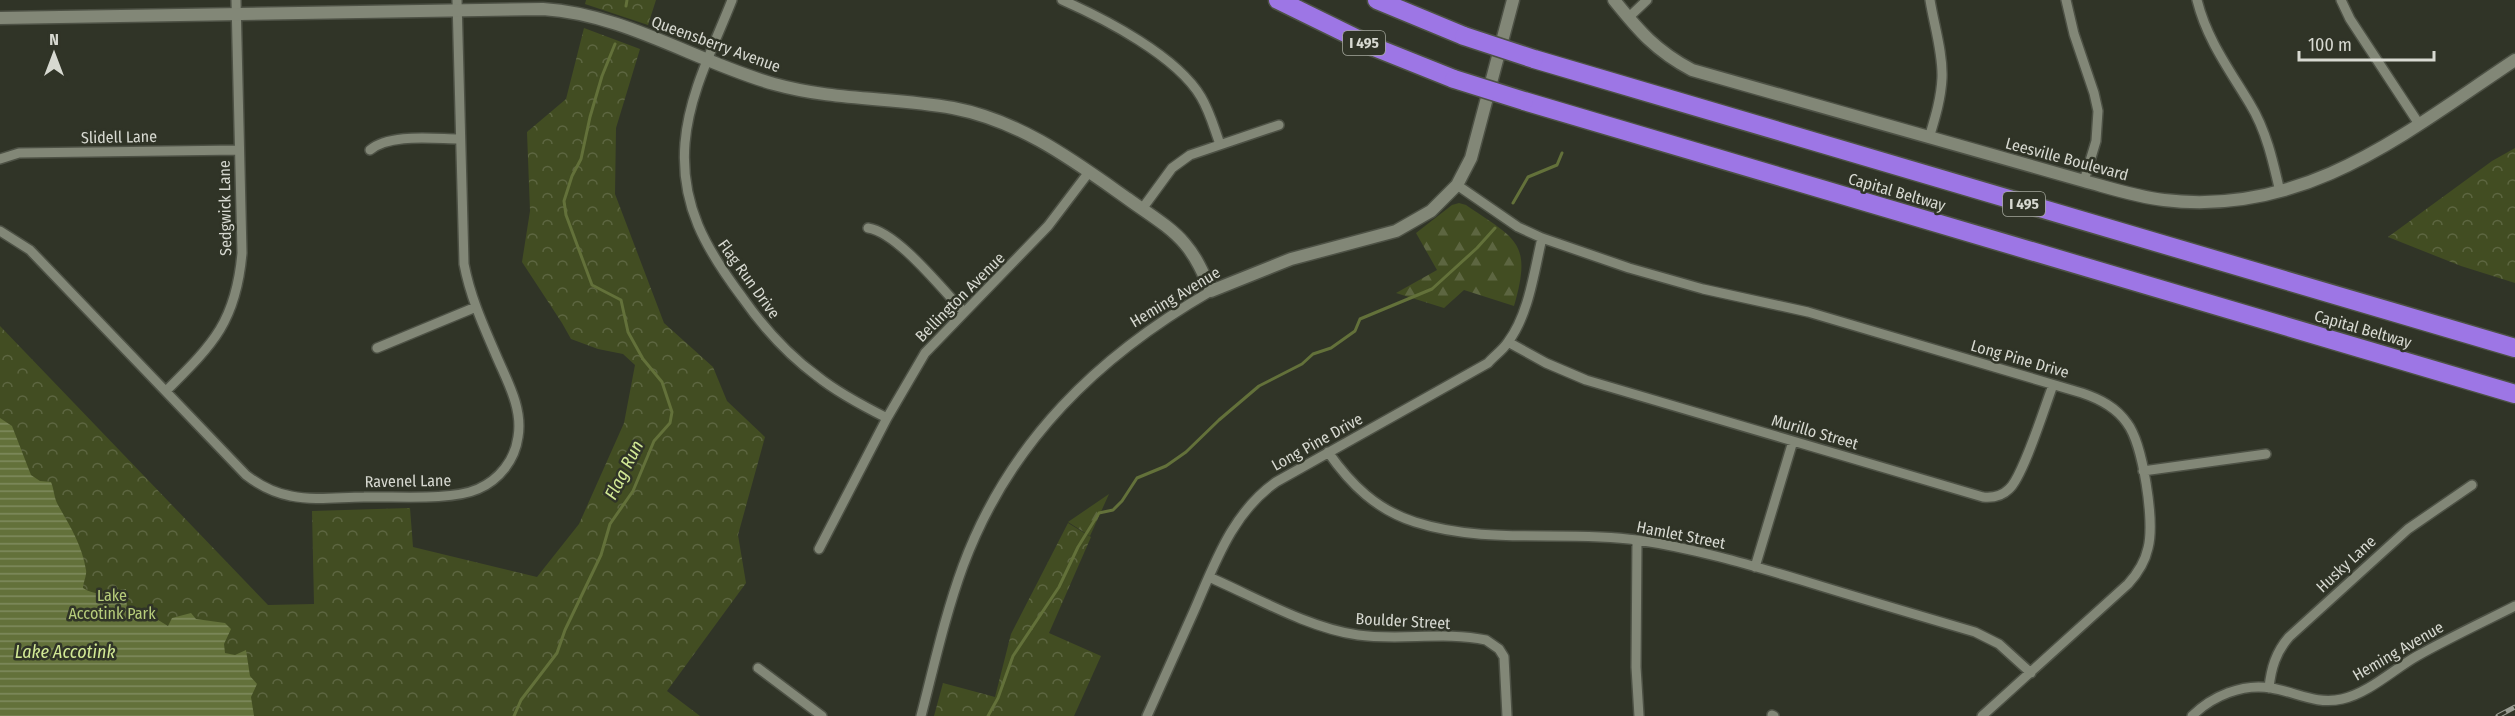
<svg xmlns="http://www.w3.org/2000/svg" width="2515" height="716" font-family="'Fira Sans Condensed',sans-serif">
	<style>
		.forest { fill: url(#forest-firs) }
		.park { fill: url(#park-crowns) }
		.water { fill: url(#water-rules) }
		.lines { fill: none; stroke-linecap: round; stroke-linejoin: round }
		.stream { stroke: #63713a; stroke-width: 3 }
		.minor-casing { stroke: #4d5145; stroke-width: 12 }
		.tertiary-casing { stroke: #4d5145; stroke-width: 15 }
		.motorway-casing { stroke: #4d5145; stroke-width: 21 }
		.minor { stroke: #828777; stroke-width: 9 }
		.tertiary { stroke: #828777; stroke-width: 12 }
		.motorway { stroke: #9d76e5; stroke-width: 18 }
		.rail-casing { stroke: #999c92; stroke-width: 5 }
		.rail { stroke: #303427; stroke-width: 3; stroke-dasharray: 9; stroke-linecap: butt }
		.motorway-bridge-casing { stroke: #4d5145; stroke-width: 21; stroke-linecap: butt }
		.motorway-bridge { stroke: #9d76e5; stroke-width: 18 }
		.labels { text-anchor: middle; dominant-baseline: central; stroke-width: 5; stroke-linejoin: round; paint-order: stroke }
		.shield { fill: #303427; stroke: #a5a89e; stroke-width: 1.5 }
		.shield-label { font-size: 15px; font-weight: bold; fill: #d7d9d1 }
		.street-label { font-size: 16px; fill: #d7d9d1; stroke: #303427 }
		.park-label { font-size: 16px; fill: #b7cd7b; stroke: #303427 }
		.water-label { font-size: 18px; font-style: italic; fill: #d2e995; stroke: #303427 }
	</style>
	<defs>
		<pattern id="forest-firs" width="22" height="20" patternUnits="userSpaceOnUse" patternTransform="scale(1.5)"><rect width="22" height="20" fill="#424d22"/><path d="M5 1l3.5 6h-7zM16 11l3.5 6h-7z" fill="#5d6641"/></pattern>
		<pattern id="park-crowns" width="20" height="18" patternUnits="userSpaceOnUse" patternTransform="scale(1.5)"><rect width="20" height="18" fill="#424d22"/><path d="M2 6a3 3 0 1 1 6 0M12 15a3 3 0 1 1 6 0" fill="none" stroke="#5d6641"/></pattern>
		<pattern id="water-rules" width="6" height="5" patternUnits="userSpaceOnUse" patternTransform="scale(1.5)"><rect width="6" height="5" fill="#63713a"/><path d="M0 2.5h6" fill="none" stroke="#808b5f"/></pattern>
	</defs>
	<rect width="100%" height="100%" fill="#303427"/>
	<path class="forest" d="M1459,203l7,2c49,34 67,36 48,101l-50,-16 -20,18 -48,-15 41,-23 -21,-37 36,-28z
		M1109,494l-19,42 -22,-14z"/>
	<path class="park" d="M586,0h70l-8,25 -63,-21z
		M584,28l56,21 -24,79 -1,66 49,129 49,44 14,34 38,36 -27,98 8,48 -79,108 33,25h-700v-390l268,279 46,-1 -2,-93 98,-3 3,39 124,30 42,-53 45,-101 11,-58 -12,-11 -25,-5 -27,-10 -9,-16 -40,-61 8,-51 -3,-79 39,-33z
		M2515,148v135l-54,-17 -73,-29 104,-76z
		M1068,523l23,14 -42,96 52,23 -27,60h-140l9,-33 52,14 16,-63z"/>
	<path class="water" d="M0,418l12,8 19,49 9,6 11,1c3,7 3,16 7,23 12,21 24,40 28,65 1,5 -3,13 -3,18 15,10 26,3 43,1l1,21 18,2 23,14 4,-8 19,-5 5,6 29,4 6,6 -7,15 1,9 10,2 11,-5 4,26 7,8 -6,13 3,19h-254z"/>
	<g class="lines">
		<path class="stream" d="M626,6l1,-6
			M1513,203l15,-26 29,-12 5,-12
			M514,716l7,-16 36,-47 8,-23 36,-75 9,-31 23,-33 21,-50 16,-18 2,-11 -10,-30 -19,-23 -15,-27 -7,-32 -29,-15 -26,-70 -2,-14 8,-25 9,-17 9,-42 12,-41 13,-32
			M988,716l10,-18 15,-42 46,-69 19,-40 21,-34 14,-3 9,-9 15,-23 29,-12 20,-14 33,-32 40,-34 43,-22 11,-10 18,-6 24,-17 5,-12 72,-30 45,-41 18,-20"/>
		<defs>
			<path id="minor" d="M732,0c-18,46 -43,93 -47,143 -5,62 21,106 57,154 21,30 45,57 75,79 21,17 46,30 70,42
				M1062,0c43,19 115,56 139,97 9,15 13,31 19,47
				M2066,0l8,34 20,59 4,18 -2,30 -12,40
				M2197,0c10,40 32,69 53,104 16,26 23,57 30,88
				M2341,0l9,19 69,105
				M1628,18l19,-18
				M1929,138c6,-20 12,-39 13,-60 1,-25 -8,-53 -12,-78
				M370,150c20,-17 65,-11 90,-11
				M0,159l19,-6 220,-3
				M1457,185l61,42 24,11 87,30 74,21 105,23 274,81c18,6 34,14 45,30 16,21 28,99 21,125 -3,14 -10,25 -20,36l-146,132
				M1142,209l30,-41 18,-13 89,-30
				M868,228c29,4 74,61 96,84
				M0,231l30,19 216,225c13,10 28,18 45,21 24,5 49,1 73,1 31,-1 87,4 114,-8 21,-9 37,-29 40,-52 5,-29 -11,-56 -22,-82 -13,-30 -26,-59 -32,-91l-7,-264
				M1508,342l38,21 40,17 397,117c10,1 19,-1 26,-8 14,-12 36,-83 44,-104
				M377,348l99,-41
				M166,391c47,-47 70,-69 76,-138l-6,-253
				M1328,452c23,33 49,58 87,70 72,23 148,8 222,18 56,8 110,24 164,40 58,18 116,35 174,52l24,12 32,29
				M2143,471l123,-17
				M1637,540l-1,127 3,49
				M819,549l68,-131 38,-65 123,-127 41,-54
				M1755,567l38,-126
				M1209,577c46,20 99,51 149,58 42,6 87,-4 128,5l13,9 5,8 3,59
				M758,668l64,48
				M2269,688c2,-20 7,-36 20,-51l119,-108 64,-44
				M1772,715l2,1
				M921,716c13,-50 24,-101 42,-150 46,-124 135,-210 248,-275
				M1147,716c16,-35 31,-70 47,-105 21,-48 38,-98 82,-129l212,-119c6,-7 15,-13 20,-21 21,-28 26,-70 34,-104
				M2192,716c20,-20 51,-33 79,-28 25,4 45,17 71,11 27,-6 52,-30 75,-43 32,-18 66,-34 98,-50"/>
			<path id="tertiary" d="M1614,0c25,31 42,51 78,70l392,111c26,7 53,16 80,19 141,17 241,-67 351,-140
				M0,18l543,-9c82,5 153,53 231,75 61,17 119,13 179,24 68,13 121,53 175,91 19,14 42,27 57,45 12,14 19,31 26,47l80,-32 105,-28 35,-20 26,-26 14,-27 42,-158"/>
			<path id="motorway" d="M1278,0l96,47 80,32
				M1377,0l87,36
				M1534,59l981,289
				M1524,101l991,293"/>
		</defs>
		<use href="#minor" class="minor-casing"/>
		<use href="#tertiary" class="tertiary-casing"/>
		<use href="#motorway" class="motorway-casing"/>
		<use href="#minor" class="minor"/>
		<use href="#tertiary" class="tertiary"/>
		<use href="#motorway" class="motorway"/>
		<defs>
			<path id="rail" d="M2498,716l17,-9"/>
		</defs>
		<use href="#rail" class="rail-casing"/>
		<use href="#rail" class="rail"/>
		<defs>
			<path id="motorway-bridge" d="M1464,36l70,23
				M1454,79l70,22"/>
		</defs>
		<use href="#motorway-bridge" class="motorway-bridge-casing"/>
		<use href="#motorway-bridge" class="motorway-bridge"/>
	</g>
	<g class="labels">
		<g class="shield">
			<rect x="1343" y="31" width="42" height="24" rx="4.5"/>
			<rect x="2003" y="192" width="42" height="24" rx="4.5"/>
		</g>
		<g class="shield-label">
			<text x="1364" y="43">I 495</text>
			<text x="2024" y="204">I 495</text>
		</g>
		<g class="street-label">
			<text transform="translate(716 44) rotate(20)">Queensberry Avenue</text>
			<text transform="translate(119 137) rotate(-1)">Slidell Lane</text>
			<text transform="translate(2067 159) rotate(15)">Leesville Boulevard</text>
			<text transform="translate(1897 192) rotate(16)">Capital Beltway</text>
			<text transform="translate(225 208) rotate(-91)">Sedgwick Lane</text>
			<text transform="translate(749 279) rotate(54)">Flag Run Drive</text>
			<text transform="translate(960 297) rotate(-45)">Bellington Avenue</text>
			<text transform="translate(1175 297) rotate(-31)">Heming Avenue</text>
			<text transform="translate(2363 329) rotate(16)">Capital Beltway</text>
			<text transform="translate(2020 359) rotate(16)">Long Pine Drive</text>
			<text transform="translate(1815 432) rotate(16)">Murillo Street</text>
			<text transform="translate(1317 442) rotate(-29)">Long Pine Drive</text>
			<text transform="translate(408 481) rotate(-1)">Ravenel Lane</text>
			<text transform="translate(1681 535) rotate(11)">Hamlet Street</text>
			<text transform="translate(2346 564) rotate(-43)">Husky Lane</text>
			<text transform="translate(1403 621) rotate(3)">Boulder Street</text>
			<text transform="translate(2398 651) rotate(-30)">Heming Avenue</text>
		</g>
		<g class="park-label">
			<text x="112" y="595">Lake<tspan x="112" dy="18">Accotink Park</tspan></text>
		</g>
		<g class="water-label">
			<text transform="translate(624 470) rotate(-63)">Flag Run</text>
			<text x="65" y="652">Lake Accotink</text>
		</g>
	</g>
	<g transform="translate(54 54)" stroke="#303427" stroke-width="4.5" paint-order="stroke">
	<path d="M0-4.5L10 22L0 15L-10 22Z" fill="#d7d9d1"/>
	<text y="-9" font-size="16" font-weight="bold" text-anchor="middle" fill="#d7d9d1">N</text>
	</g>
	<path d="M2299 51v9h135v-9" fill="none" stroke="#d7d9d1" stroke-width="3"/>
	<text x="2308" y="51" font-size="18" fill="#d7d9d1" stroke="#303427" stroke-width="4.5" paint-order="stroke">100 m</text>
</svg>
